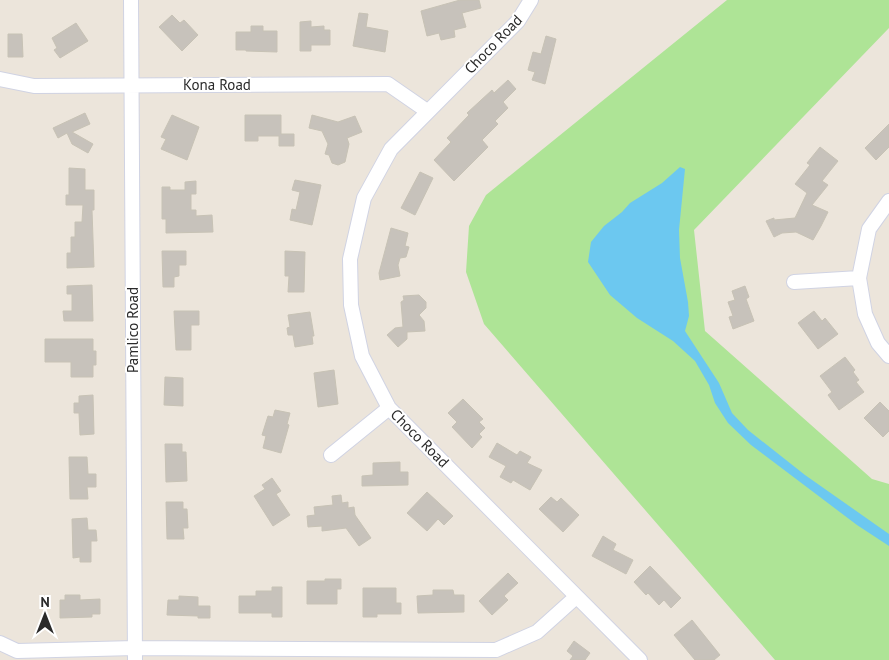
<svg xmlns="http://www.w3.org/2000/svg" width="889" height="660" font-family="'PT Sans',sans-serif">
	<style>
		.green { fill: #aee496 }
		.water { fill: #6cc8f0 }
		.building { fill: #c7c2bb; stroke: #c7c2b5 }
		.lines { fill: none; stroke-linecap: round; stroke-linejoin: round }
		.minor-casing { stroke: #d0d3e3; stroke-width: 16 }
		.minor { stroke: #fff; stroke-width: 14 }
		.labels { text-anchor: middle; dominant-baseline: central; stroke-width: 4; stroke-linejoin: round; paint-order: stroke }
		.street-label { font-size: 15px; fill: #2a2a2a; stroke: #fff }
	</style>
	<rect width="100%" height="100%" fill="#ece5db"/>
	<path class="green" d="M727,0h162v28l-195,202 11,101 167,148 17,5v176h-114l-291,-336 -18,-52 3,-46 17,-31z"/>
	<path class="water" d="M680,167l5,2 -6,61 1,28 8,44 1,14 -4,15 34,52 13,30 16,17 57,45 84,59v12l-32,-21 -106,-80 -23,-22 -13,-20 -6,-18 -14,-24 -22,-20 -36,-23 -27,-23 -22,-33 3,-20 13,-16 18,-14 8,-9 32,-20z"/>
	<path class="building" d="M460,0h19l2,8 -19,5 4,14 -12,3 1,7 -14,3 -2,-7 -12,3 -6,-25z
		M359,13l9,1 -2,13 22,4 -3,21 -32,-6z
		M172,15l8,8 4,-3 14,15 -16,16 -23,-24z
		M311,21v6l13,-1v4h6v15h-19v6h-11v-29z
		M76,23l12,18 -28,17 -6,-8 3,-2 -5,-10z
		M251,26h12v5h14v21l-31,-1v-1h-10v-18h15z
		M8,34h14l1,23h-15z
		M546,36l10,3 -11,45 -13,-4 3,-8 -7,-2 5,-18 8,2z
		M508,80l8,9 -13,13 5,6 -13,13 3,3 -16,16 6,7 -34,34 -20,-21 17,-18 -4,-4 22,-23 -2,-2 25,-23 2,3z
		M85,113l5,11 -18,8 21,12 -5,9 -16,-9 -5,-11 -9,5 -5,-10z
		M172,115l27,12 -12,33 -26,-11 5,-10 -5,-2z
		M245,115h36v19h13v12h-15v-10h-21v5h-13z
		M312,115l26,7 17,-6 7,16 -15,6 2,6 -4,18 -7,3 -6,-2 -3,-8 -4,-1 3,-10 -6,-13 -13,-3z
		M889,124v23l-13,13 -11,-12z
		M820,147l18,14 -16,20 6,4 -16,20 16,7 -7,14 -8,14 -17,-8 -14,1 -8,4 -8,-16 8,-3v2l21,-2 12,-25 -12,-9 15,-19 -3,-2z
		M69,168l16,1v21h9v20h-2l2,57 -27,1v-15h4v-16h4v-15h7l1,-17h-17v-10h3z
		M420,172l13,6 -18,37 -14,-7z
		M295,180l26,5 -9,40 -22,-5 2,-11 4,1 4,-18 -8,-2z
		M196,181v13h-5v16h5v6l16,-1 1,17 -47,1v-14h-4v-32h8v3h15v-8z
		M391,228l17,5 -3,13 4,1 -3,10 -6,1 -2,7 2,11 -20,4 -1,-7z
		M162,251h24v14h-7v11l-5,1v10h-11z
		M285,251l20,1 -1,40h-16l1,-16h-4z
		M92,285l1,36h-29l-1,-10h9v-17h-5v-8z
		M745,286l4,11 -3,2 8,22 -21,8 -4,-12 4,-1 -5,-14 7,-2 -3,-9z
		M419,295l7,7v6l-7,7 5,6 1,10 -18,1v7l-9,8 -11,-12 8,-7 8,-1 -2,-25 3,-2 -1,-4z
		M174,311h25v14h-8v25h-15z
		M814,311l8,10 3,-3 13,16 -20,15 -20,-26z
		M310,312l4,24h-2l1,8 -18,3 -2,-12h-5l-1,-7 3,-1 -2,-12z
		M45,339h48v12h3v14h-3v12h-22v-15h-26z
		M845,357l10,13 -2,2 6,8 -3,2 8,10 -25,18 -11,-15 4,-3 -12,-16z
		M334,370l4,34 -20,3 -4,-34z
		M165,377l18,1v28l-19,-1z
		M93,395l1,39 -14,1 -1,-22h-5v-10h5v-7z
		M463,399l20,20 -4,3 6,6 -6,6 3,3 -10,11 -20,-21 5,-5 -9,-9z
		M880,402l9,9v20l-6,6 -19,-19z
		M275,410l15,3 -3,11 2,1 -8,28 -18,-5 3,-12 -4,-1 6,-19 5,1z
		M497,443l20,12 3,-4 11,6 -4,6 15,7 -12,20 -17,-10 -2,3 -11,-6 6,-11 -17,-9z
		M165,444h17v8h4l1,29 -21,1z
		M69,457h18l1,17h8v13h-9l1,12h-18z
		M400,462v10h8v13l-46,1v-10l11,-1v-12z
		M272,478l9,13 -5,3 14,21 -17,11 -19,-30 11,-7 -3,-4z
		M427,492l26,24 -9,9 -6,-6 -11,12 -20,-18z
		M341,495l1,8 6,-1v6l6,-1 1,8 16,23 -12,8 -13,-18 -24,3v-5l-14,1 -1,-11 8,-1 -1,-8 19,-2 -1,-9z
		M551,497l6,5 4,-4 18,17 -16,17 -24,-23z
		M166,502h17v7h4l1,19h-5l1,11h-17z
		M87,518l1,12h8l1,11h-6v21h-11v-5l-7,1 -1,-39z
		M603,536l13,8 -3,6 20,10 -7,14 -34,-18z
		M650,566l31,32 -10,10 -7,-8 -5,5 -11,-12 -2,2 -12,-13z
		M508,573l10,10 -14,13 4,4 -16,15 -13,-14z
		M325,579h16v10h-4v15h-30v-23h18z
		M272,587h10v30h-10v-4h-33v-17h17v-5h16z
		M363,588h33v15h5v11h-24v3h-14z
		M433,590h20l1,5h10v17l-46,1 -1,-17 16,-1z
		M65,595h15v5l20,-1v15h-8v3l-32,1v-18h5z
		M179,596l19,1v9h12v12h-12v-2l-31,-1 1,-15h11z
		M692,620l28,35 -6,5h-19l-21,-25z
		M574,641l16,12 -5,7h-15l3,-4 -6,-5z"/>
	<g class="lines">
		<defs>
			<path id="minor" d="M131,0l4,660
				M531,0l-13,21 -127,128 -27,49 -14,61 1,46 11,51 27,52 251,252
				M0,79l34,7 354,-2 39,27
				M889,201l-20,28 -10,49 6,36 13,29 11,13
				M794,282l65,-4
				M331,455l58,-47
				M0,643l17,8 118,-3 361,2 41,-18 39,-35"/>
		</defs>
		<use href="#minor" class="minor-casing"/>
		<use href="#minor" class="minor"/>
	</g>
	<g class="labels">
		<g class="street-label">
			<text transform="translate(493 44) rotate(-46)">Choco Road</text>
			<text x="217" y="84">Kona Road</text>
			<text transform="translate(132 330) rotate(-90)">Pamlico Road</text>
			<text transform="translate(420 438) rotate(45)">Choco Road</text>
		</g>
	</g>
	<g transform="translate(45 615)" stroke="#ffffff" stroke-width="4" paint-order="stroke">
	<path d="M0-4L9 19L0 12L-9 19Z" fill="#2a2a2a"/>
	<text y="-8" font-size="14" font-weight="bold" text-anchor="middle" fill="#2a2a2a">N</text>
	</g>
</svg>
